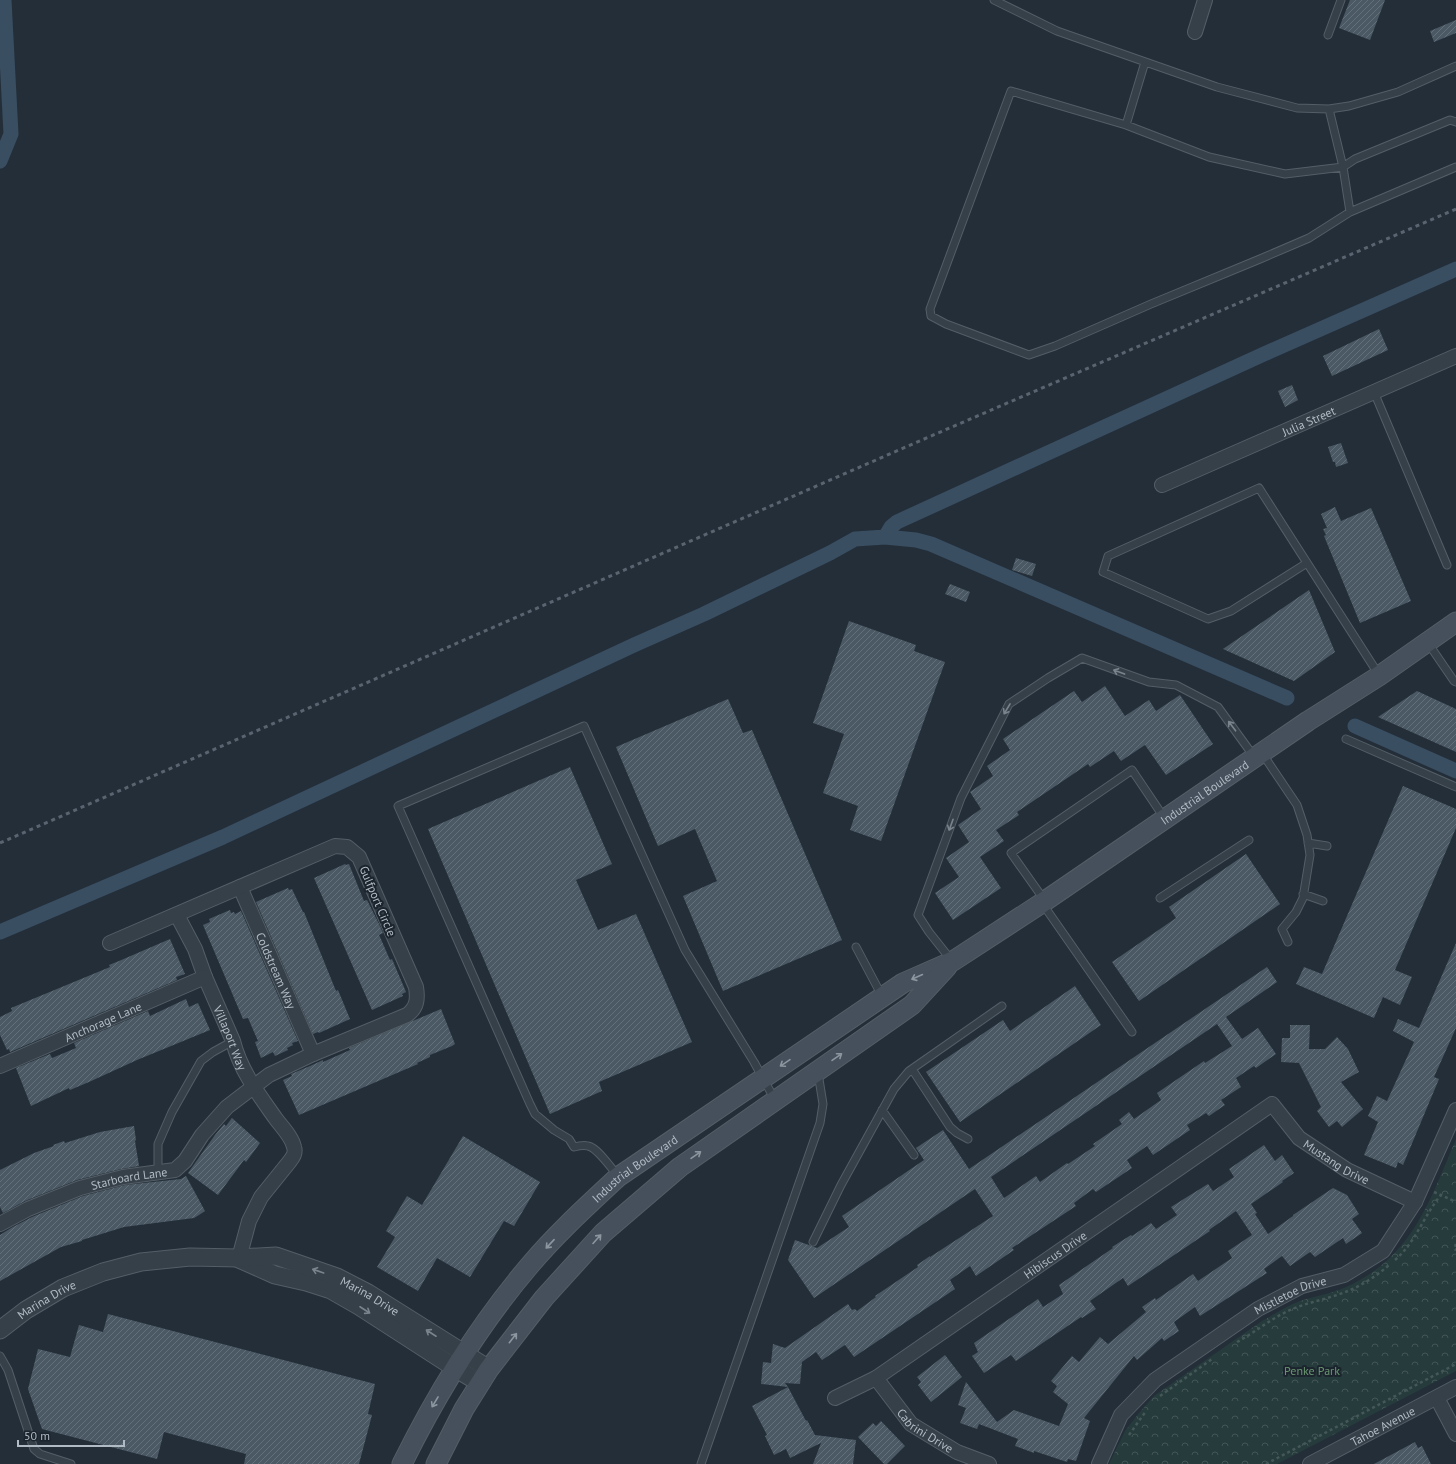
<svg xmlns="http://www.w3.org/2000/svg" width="1456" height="1464" font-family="'PT Sans',sans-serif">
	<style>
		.forest { fill: url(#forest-crowns) }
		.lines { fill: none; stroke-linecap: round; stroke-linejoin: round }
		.canal { stroke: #394e61; stroke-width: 15 }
		.building { fill: url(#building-hatch); fill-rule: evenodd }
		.service-casing { stroke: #545e67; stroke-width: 9 }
		.minor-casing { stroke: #545e67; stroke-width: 16 }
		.tertiary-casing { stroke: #545e67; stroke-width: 19 }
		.secondary-casing { stroke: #545e67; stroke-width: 21 }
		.path { stroke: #455859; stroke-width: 2.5; stroke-dasharray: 3 3; stroke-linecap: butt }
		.service { stroke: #364049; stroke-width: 7 }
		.minor { stroke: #364049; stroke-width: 14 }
		.tertiary { stroke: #364049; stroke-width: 17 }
		.secondary { stroke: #45505c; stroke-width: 19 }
		.rail { stroke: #596470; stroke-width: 3; stroke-dasharray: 4 4; stroke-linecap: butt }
		.oneway { stroke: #7a848d }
		.oneway2 { stroke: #8b96a0 }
		.labels { text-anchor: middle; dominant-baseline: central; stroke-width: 4; stroke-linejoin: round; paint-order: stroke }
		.street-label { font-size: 12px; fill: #b1bbc5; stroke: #1c252e }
		.park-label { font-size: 12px; fill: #6a9570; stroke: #1c252e }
	</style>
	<defs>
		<pattern id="forest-crowns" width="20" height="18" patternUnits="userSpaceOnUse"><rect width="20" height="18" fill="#263b3b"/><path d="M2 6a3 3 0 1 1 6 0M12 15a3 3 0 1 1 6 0" fill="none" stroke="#435556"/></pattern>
		<pattern id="building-hatch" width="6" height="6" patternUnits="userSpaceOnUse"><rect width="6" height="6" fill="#4b5964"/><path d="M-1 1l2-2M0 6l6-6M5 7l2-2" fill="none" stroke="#636f79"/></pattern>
	</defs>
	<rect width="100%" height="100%" fill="#232e39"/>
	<path class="forest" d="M1456,1139v232l-179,93h-168l16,-33 14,-18 15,-17 108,-75c13,-7 25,-15 38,-20 15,-5 30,-7 44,-13 68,-30 85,-85 112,-149z"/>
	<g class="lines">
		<path class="canal" d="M0,161l11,-27 -7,-134
			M885,537l6,-10 6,-5 367,-168 192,-85
			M1355,726l101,45
			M0,932l223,-95 411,-192 70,-31 126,-61 25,-14 30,-2 31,3 15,4 356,154"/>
	</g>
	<path class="building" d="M1350,0h35l-15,40 -31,-12z
		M1456,20v13l-22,9 -4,-11z
		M1379,329l9,21 -56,26 -9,-20z
		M1292,385l6,15 -13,7 -7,-16z
		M1341,443l7,20 -12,4 -1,-5h-2l-5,-15z
		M1335,507l6,14 30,-13 40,93 -51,22 -36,-87 2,-1 -3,-6 4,-1 -6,-14z
		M1016,558l20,6 -4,12 -20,-6z
		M950,584l20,8 -4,10 -21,-8z
		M1309,590l26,62 -41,29 -71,-32z
		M849,621l67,24 -2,6 31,11 -64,179 -31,-11 8,-24 -35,-13 21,-59 -31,-11z
		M1105,686l20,30 24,-16 7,11 24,-16 33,49 -47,31 -21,-30 -24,16 -7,-10 -24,16 -2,-3 -71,48 2,3 -23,15 8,11 -24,16 21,31 -48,32 -18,-27 24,-16 -13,-19 23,-16 -11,-17 23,-16 -11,-17 23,-16 -6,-10 23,-16 -7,-11 71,-48 8,11z
		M1417,691l39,18v43l-78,-35z
		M728,699l15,34 9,-3 90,210 -119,51 -40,-95 34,-15 -22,-52 -37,17 -42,-99z
		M570,767l42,97 -36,16 22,50 38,-16 56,128 -93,40 3,9 -52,23 -122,-285z
		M1403,786l53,23v19l-61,142 17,7 -12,28 -17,-8 -9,21 -78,-34 8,-17 18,7z
		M1246,854l34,50 -141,97 -27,-39 64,-44 -7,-11z
		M345,864l1,1 3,-1 15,37 3,-1 12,24 4,9 -4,2 1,2 10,23 2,-1 14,33 -4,2 1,2 -31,14 -58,-132z
		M288,888l1,2 3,-1 11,23h1l32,79 2,-1 12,29 -31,14 -1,-1 -5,2 -57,-132z
		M230,910l1,3 3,-1 1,2 6,-3 57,130 -6,2 1,2 -6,3 1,2 -13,6 -2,-4 -12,6 -6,-16 3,-1 -10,-23 -5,1 -40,-94 7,-3 -1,-3z
		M170,939l15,35 -9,3 1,3 -167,72 -1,-3 -2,1 -7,-15v-18l12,-6 -1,-3 99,-41 -1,-2 10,-4z
		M1456,943v85l-22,49 5,2 -36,86 -5,-3 -2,6 -32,-13 14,-33 -10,-6 9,-20 10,5 27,-59 -21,-11 5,-12 21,9z
		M1267,967l10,15 -51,35 16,22 16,-11 18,26 -20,14 -2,-2 -18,12 5,9 -20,13 4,5 -16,11 -3,-3 -19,12 3,5 -37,25 -6,-9 -20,14 5,8 -36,24 -3,-3 -19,14 2,3 -64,42 2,2 -38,26 -6,-10 -20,14 5,9 -101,68 -9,-12 -23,15 -6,-8 -14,10 -2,22 -15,-1 3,4 -27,-3 2,-22 8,1 2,-19 12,4 63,-44 4,6 3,-1 2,2 19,-14 -1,-1 43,-29 -1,-2 13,-9v1l63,-41 -18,-27 -161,109 -26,-38 7,-20 22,8 32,-21 -7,-11 82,-56 -8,-12 27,-18 26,39zM1217,1024l15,22 -27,17 -1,-2 -47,32 4,7 -27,19 -5,-7 -10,8 3,4 -29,20 2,2 -27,18 -1,-1 -27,19 -4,-6 -32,22 -13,-21z
		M1075,986l26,39 -141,97 -34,-50 77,-52 7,11z
		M186,999l3,8 9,-4 12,27 -73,30 -48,22 -19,8 -1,-2 -38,18 -15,-38 34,-14 2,4 24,-10 -2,-5 74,-32 2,5z
		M441,1009l14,35 -3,2 -22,9v2l-13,6 1,1 -119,51 -16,-35 9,-4 -1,-2 19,-8 13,-6v2l27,-12 -1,-2z
		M1290,1025h20l-1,24h16l12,-12 11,12 11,23 -18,10 22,27 -21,18 -5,-6 -8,6 -12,-16 4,-4 -22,-44 -18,-1 1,-24h8z
		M232,1118l28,25 -14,19 -2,-2 -26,35 -30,-22 27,-38 9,-11 2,2z
		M134,1126l2,14 -1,1 4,25 -18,3 -44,11 -52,21 -22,12 -3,-6v-37l34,-17 20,-7 -1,-1 11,-4 1,2 35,-11z
		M463,1136l77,46 -26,44 -10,-5 -34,56 -33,-19 -19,33 -41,-24 18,-30 -9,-6 21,-35 15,9z
		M1264,1145l11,16 7,-6 12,18 -12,8 1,1 -32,22 6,9 -2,1 13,20 25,-18v-1l40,-27 14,7 12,19 -7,5 10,14 -16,11 -3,-6 -28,19 -5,-5 -20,14 -8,-10 -18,13 3,4 -67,43 -5,-9 -21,15 5,9 -15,10 -2,-3 -25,22 -3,-4 -50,62 6,3 -14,40 -8,-2 -1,3 -33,-11v2l-19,-7 3,-7 -39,-15 -2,5 -17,-6 6,-15 -8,-3 8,-23 31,40 17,-12 45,16 9,-22 -15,-12 4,-6 -6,-5 21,-25 7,6 21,-25 8,7 38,-32 -4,-5 13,-9 1,2 37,-26 5,7 34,-23 -4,-7 24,-16 -16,-24 -27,19 1,1 -82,55 -5,-8 -33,23 6,8 -14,9 -1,-1 -65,44 -5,-6 -27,18 -12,-17 6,-4 -4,-9 64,-44 5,8 20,-13 -4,-9 54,-37 -1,-1 19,-12 1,1 19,-13 5,6 21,-14 -6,-8 16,-10 21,-13 5,7 21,-14 -5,-8z
		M186,1176l19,35 -6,4 -5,3 -70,9 -42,13v1l-21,6 -61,34v-46l11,-7 21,-11 51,-21 42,-11 56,-6z
		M108,1314l267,70 -7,30 4,1 -13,49h-115l2,-10 -82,-22 -7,27 -115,-30 -14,-40 10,-40 32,8 9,-32 24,7z
		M945,1355l17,22 -31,25 -13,-17 3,-3 -4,-5z
		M788,1387l18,34 1,-1 8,15 41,5 -3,24h-40l8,-21 -31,15 -4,-9 -12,6 -9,-19 2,-1 -15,-29z
		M881,1421l24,25 -18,18h-3l-26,-27 15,-14 3,3z
		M1415,1442l3,6 4,-2 9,18h-57z"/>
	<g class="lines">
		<defs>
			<path id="service" d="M994,0l63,31 160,56 80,21 32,1 20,-3 49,-14 58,-26
				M1328,35l13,-35
				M1145,62l-19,63 -115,-34 -81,218 1,7 15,8 83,31 26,-9 96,-42 109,-45 49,-21 41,-26 106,-45
				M1126,125l83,32 76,17 58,-7 -14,-58
				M1350,212l-7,-45 12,-8 95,-39 6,2
				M1374,392l73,173
				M1307,563l-76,48 -23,8 -105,-47 5,-16 151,-68 120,187
				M1428,643l26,38 2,1
				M1346,739l110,48
				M1262,753l35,52 10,30 3,20 -7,43 -7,14 -14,17 6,13
				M1308,843l19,3
				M1303,894l20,7
				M1160,898l89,-58
				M1045,901l-34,-48 121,-83 33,49
				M1042,903l90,129
				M856,947l26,49
				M952,961l-23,-29 -11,-17 43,-117 48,-94 39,-26 34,-20 67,24 27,3 42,22 37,51
				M912,1069l38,58 7,6 11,6
				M882,1110l32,45
				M158,1172v-28l14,-32 29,-51 12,-9 20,-11
				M618,1176c-7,-8 -20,-28 -30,-30 -4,-1 -10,0 -14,1l-5,-8 -15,-9 -19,-16 -5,-10 -132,-298 186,-80 101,224 69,112 21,38
				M813,1242l28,-57 53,-96 15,-18 93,-65
				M0,1356l8,14 26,79 6,5 31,10
				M701,1464l119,-341 3,-19 -5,-31"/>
			<g id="minor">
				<path d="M1195,32l10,-32"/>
				<path id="s1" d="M1162,485l294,-129"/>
				<path id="s2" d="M240,887l73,167"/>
				<path id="s3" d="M177,915l18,34 10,28 28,64c7,29 26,54 43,78 6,8 16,18 18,28 2,6 -1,10 -4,14l-29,36 -12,24 -10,37"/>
				<path id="s4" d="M0,1066l205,-89"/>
				<path id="s5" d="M0,1224l28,-15 52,-21 43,-11 52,-7 10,-9 17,-26 25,-28 42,-32 44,-21 94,-39c10,-7 11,-16 9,-28l-57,-130 -12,-10 -12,-1 -225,97"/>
				<path id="s6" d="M876,1378l35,46 46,28 32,12"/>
				<path id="s7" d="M835,1398l41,-20 396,-274 27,34 48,32 68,32"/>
				<path d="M1437,1398l19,36"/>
				<path id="s8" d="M1099,1464l22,-49 34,-35 103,-71 44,-23 42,-11 39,-24 32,-49 41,-92"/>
				<path id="s9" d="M1310,1464l146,-77"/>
			</g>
			<g id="tertiary">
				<path d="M239,1259l36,16 31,7 25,8 28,16 96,62 25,15"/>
				<path id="s10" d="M0,1330l26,-20 37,-22 40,-16 38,-10 49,-5 49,1 37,-2 61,21 31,16 121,76"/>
			</g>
			<g id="secondary">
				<path id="s11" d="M402,1464c35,-71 76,-138 128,-199 27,-32 58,-60 88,-88l285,-194 50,-22 89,-58 266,-182 71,-45 77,-54"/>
				<path d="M436,1464l28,-55 25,-40 55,-71 59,-65 77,-66 232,-162 35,-38"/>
			</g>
		</defs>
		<use href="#service" class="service-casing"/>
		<use href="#minor" class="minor-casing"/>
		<use href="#tertiary" class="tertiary-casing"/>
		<use href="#secondary" class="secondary-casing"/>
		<path class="path" d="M1434,1192l22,10
			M1456,1244l-2,5 2,1
			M1395,1260c21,-18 29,-45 46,-65
			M1237,1342c17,-9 31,-21 47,-29 17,-9 35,-12 53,-18 19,-6 38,-17 53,-31
			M1160,1396l52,-37
			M1129,1435l17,-24
			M1266,1464l190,-100"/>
		<use href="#service" class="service"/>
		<use href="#minor" class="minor"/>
		<use href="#tertiary" class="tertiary"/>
		<use href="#secondary" class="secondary"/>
		<path class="rail" d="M0,843l908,-397 548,-237"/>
	</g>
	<defs><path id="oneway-shaft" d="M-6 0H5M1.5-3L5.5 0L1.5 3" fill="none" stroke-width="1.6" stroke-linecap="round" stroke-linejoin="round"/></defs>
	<g class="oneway">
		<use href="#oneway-shaft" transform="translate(1119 672) rotate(-160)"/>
		<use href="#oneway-shaft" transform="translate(1007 709) rotate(121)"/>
		<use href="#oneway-shaft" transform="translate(1232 726) rotate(-127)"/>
		<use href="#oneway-shaft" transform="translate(951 825) rotate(110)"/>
		<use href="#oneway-shaft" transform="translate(318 1271) rotate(-161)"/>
		<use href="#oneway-shaft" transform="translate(365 1310) rotate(33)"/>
		<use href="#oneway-shaft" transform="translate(431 1333) rotate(-147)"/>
	</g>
	<g class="oneway2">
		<use href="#oneway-shaft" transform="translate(917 977) rotate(156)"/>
		<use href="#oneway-shaft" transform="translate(837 1057) rotate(-35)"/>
		<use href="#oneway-shaft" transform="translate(785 1063) rotate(146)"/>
		<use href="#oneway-shaft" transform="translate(696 1155) rotate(-35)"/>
		<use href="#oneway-shaft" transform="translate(597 1239) rotate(-48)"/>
		<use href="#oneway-shaft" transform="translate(550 1244) rotate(133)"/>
		<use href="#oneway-shaft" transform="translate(513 1338) rotate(-52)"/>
		<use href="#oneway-shaft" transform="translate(435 1402) rotate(121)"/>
	</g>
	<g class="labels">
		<g class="street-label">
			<text stroke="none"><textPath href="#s1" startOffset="160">Julia Street</textPath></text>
			<text stroke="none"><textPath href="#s11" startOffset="1064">Industrial Boulevard</textPath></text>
			<text transform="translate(378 901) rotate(67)">Gulfport Circle</text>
			<text stroke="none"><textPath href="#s2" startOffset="91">Coldstream Way</textPath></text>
			<text stroke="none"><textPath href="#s4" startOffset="112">Anchorage Lane</textPath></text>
			<text stroke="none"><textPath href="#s3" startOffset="134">Villaport Way</textPath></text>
			<text stroke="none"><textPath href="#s7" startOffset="615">Mustang Drive</textPath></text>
			<text stroke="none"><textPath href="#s11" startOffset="380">Industrial Boulevard</textPath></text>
			<text stroke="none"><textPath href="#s5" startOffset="138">Starboard Lane</textPath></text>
			<text stroke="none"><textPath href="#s7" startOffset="263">Hibiscus Drive</textPath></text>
			<text stroke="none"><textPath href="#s10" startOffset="396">Marina Drive</textPath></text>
			<text stroke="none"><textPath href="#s8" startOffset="263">Mistletoe Drive</textPath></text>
			<text stroke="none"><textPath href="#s10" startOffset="56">Marina Drive</textPath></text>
			<text stroke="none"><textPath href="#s9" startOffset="82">Tahoe Avenue</textPath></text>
			<text stroke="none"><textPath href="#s6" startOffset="73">Cabrini Drive</textPath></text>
		</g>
		<g class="park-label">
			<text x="1312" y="1370">Penke Park</text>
		</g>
	</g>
	<path d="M18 1440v6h106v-6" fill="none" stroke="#b1bbc5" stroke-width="2"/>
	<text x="24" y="1440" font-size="12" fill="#b1bbc5" stroke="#1c252e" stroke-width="3" paint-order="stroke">50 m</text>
</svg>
